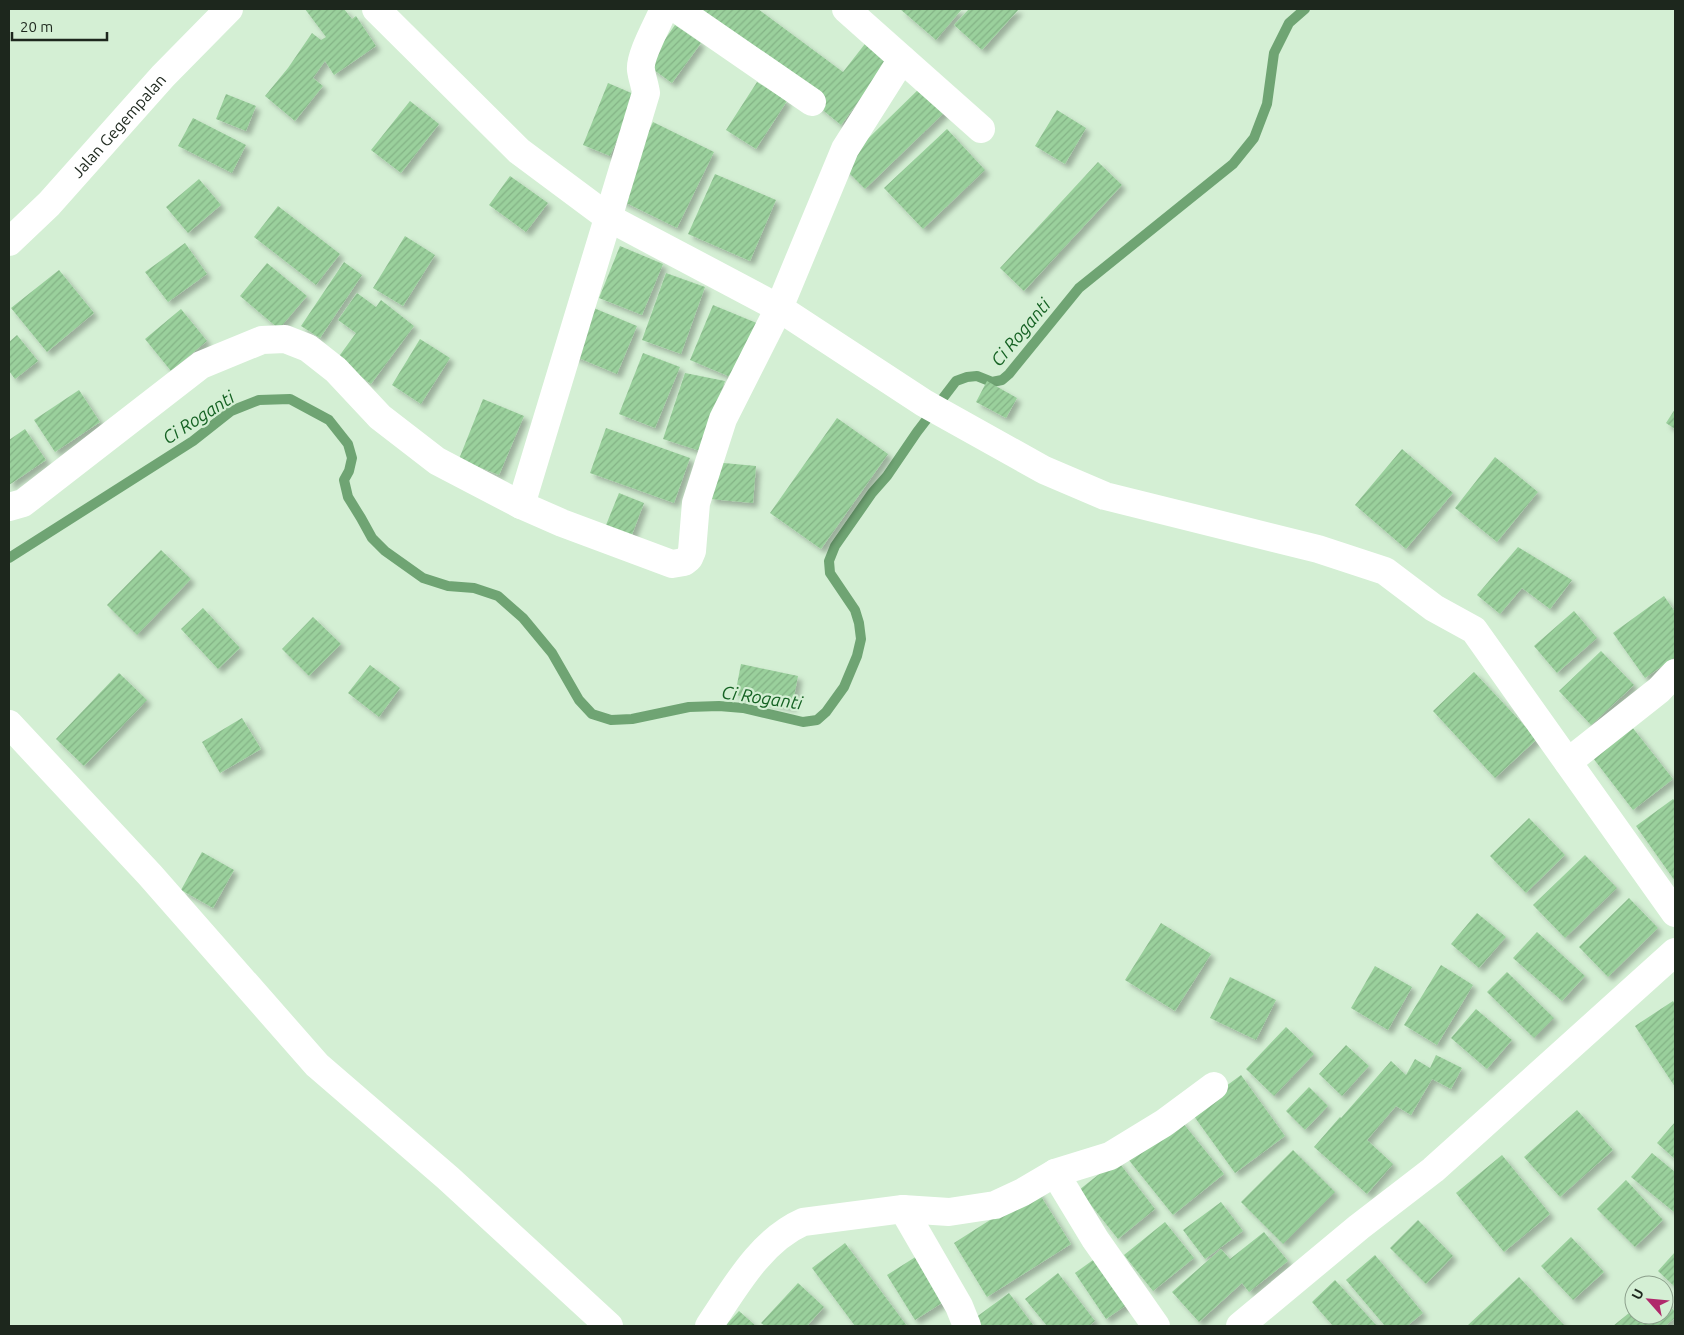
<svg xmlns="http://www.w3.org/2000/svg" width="1684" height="1335" font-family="Ubuntu,sans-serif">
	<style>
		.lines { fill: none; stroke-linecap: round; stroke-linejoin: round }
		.stream { stroke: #6fa473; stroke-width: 10 }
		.building { fill: url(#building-hatch); filter: url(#shadow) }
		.street { stroke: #fff; stroke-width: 28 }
		.labels { text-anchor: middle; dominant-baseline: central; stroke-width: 4.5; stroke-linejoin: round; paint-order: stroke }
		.street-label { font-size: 16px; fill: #1d271d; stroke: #d4efd4 }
		.water-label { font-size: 18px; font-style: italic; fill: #156223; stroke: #d4efd4 }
	</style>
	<defs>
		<pattern id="building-hatch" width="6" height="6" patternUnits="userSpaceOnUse" patternTransform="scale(1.25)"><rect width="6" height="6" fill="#9ad09c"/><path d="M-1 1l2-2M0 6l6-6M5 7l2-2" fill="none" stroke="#84b386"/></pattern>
		<filter id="shadow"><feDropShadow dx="4.5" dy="4.5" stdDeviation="2.5" flood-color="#0004"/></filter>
	</defs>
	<rect width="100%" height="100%" fill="#d4efd4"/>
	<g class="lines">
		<path class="stream" d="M9,558l184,-117 38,-30 28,-11 31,-1 39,21 19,24 4,14 -3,13 -5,9 4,17 13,21 11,20 13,13 38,27 25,8 26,2 24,8 25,22 29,35 27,47 13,14 19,6 21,-1 57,-12 30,-1 24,2 60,14 14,-2 9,-8 18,-25 13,-31 4,-17 -2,-16 -4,-13 -25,-37 -1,-12 6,-15 37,-53 15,-17 30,-44 39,-51 11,-4 10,-1 15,6 10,-2 7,-6 70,-86 154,-124 21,-26 13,-34 7,-51 15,-30 16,-14"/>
	</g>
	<path class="building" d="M305,9h39l8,10 4,-3 20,30 -42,29 -9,-14 -12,17 10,8 -28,35 -30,-25 23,-28 24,-35 9,7 5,-3z
		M699,9h59l85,63 25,-32 23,17 -50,68z
		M900,9h62l-26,31z
		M969,9h50l-37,41 -28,-25z
		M675,25l26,18 -29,40 -25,-18z
		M757,82l30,19 -31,48 -30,-19z
		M608,83l28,12 -26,61 -27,-11z
		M924,84l24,25 -83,80 -24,-24z
		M226,94l30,12 -10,25 -30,-12z
		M410,101l29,23 -38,49 -30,-23z
		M1057,110l29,18 -21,36 -30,-18z
		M193,118l53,27 -14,28 -54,-27z
		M653,122l61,30 -37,76 -61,-30z
		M947,129l38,41 -62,59 -39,-41z
		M1098,162l24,23 -98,106 -24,-23z
		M715,174l61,26 -26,61 -62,-27z
		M510,176l38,27 -22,29 -37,-27z
		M199,179l22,26 -33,28 -22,-26z
		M278,206l62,48 -24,31 -62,-48z
		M405,236l30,19 -32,51 -30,-18z
		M185,243l22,31 -39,28 -23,-30z
		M620,246l43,18 -21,51 -43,-17z
		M344,262l18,13 -42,63 -19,-12z
		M267,263l40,33 -28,33 -39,-33z
		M59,270l35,43 -47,39 -36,-44z
		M666,273l39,14 -24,67 -39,-14z
		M357,293l19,14 5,-7 33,26 -43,58 -34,-25 19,-26 -18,-13z
		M713,305l46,19 -24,55 -45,-19z
		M589,306l48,20 -20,48 -48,-20z
		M181,309l26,32 -36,30 -26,-32z
		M17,335l21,26 -23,18 -6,-8v-29z
		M420,339l30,19 -29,46 -29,-19z
		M643,353l37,14 -25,61 -36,-14z
		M685,373l40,8 -25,70 -37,-12z
		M987,381l30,17 -11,20 -30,-16z
		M79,390l21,32 -45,30 -21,-32z
		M483,399l41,17 -25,59 -40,-16z
		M1675,409v20l-9,-6z
		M837,418l51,36 -67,95 -51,-36z
		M606,428l84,30 -16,45 -84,-30z
		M25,429l21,31 -37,25v-45z
		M1402,449l51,44 -47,56 -51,-44z
		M1495,457l43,35 -41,50 -42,-34z
		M713,462l43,4 -3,37 -43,-4z
		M619,493l25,10 -14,37 -26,-10z
		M1518,547l54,33 -22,29 -28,-21 -22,26 -23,-19z
		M161,550l30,29 -54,56 -30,-30z
		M1664,596l11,16v45l-30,21 -32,-45z
		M203,608l37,40 -22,21 -37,-40z
		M1574,611l23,27 -40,35 -23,-27z
		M313,617l28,27 -32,32 -27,-27z
		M1601,651l33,34 -43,40 -32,-34z
		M741,664l57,12 -6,31 -57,-12z
		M370,665l30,23 -21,29 -31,-24z
		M1474,672l63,67 -42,39 -62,-67z
		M119,673l28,27 -63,66 -28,-27z
		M242,718l19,31 -41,24 -18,-31z
		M1632,727l41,52 -40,31 -40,-52z
		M1673,799l2,2v80l-39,-55z
		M1529,818l36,37 -39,38 -36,-37z
		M202,852l32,18 -21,38 -32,-18z
		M1585,855l32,33 -52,50 -32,-33z
		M1629,898l29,30 -50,49 -29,-30z
		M1477,913l29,24 -27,31 -28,-24z
		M1161,923l50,31 -36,57 -50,-31z
		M1537,932l48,44 -23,25 -49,-43z
		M1441,965l32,20 -36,60 -33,-20z
		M1375,966l37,21 -24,43 -37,-22z
		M1507,972l47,46 -20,20 -47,-46z
		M1230,977l46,23 -20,40 -46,-22z
		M1673,1001l2,3v83l-40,-61z
		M1476,1009l36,31 -25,29 -36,-31z
		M1286,1027l28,27 -40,42 -28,-27z
		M1346,1045l23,21 -27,30 -23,-22z
		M1436,1055l26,13 -11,21 -19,-10 -21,36 -15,-9 -29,34 26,24 -26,30 -53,-47 26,-30 1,1 50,-57 15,14 9,-16 15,9z
		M1241,1075l44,61 -50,37 -44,-61z
		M1309,1087l19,19 -23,24 -19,-19z
		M1577,1110l36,40 -53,47 -36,-40z
		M1179,1118l45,56 -51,41 -45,-56z
		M1675,1122v37l-18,-16z
		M1293,1150l42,42 -52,52 -42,-42z
		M1652,1153l23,19v38l-1,2 -43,-35z
		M1502,1155l48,59 -46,38 -48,-59z
		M1117,1160l38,49 -37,30 -39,-49z
		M1626,1180l37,40 -28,27 -38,-38z
		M1037,1190l34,54 -84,53 -33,-54z
		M1221,1202l22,29 -38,28 -22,-29z
		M1418,1220l35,36 -27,28 -36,-36z
		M1165,1222l29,36 -41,33 -29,-36z
		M1264,1232l24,29 -39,31 -7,-9 -43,39 -27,-30 49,-43 9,10z
		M1571,1237l33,35 -31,28 -32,-34z
		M845,1243l62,83h-52l-43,-58z
		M1675,1252v35l-17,-16z
		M1100,1255l31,47 -25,17 -31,-46z
		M1375,1255l48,58 -16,13h-22l-39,-46z
		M917,1256l28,45 -30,19 -28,-45z
		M1058,1273l37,48 -6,5h-42l-22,-27z
		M1519,1277l46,49h-98z
		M1335,1280l42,46h-44l-21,-24z
		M798,1283l26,24 -17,19h-42l-4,-3z
		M1009,1293l25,33h-52l-7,-8z
		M1664,1298l11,14v6l-10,8h-52l21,-17v6h30z
		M739,1311l17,15h-31z"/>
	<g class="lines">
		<g class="street">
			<path d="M376,9l143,142 90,67 170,90 145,95 120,67 61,26 213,53 67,22 49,37 40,22 201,283"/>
			<path d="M677,9l135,93"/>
			<path d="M846,9l135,120"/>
			<path id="s1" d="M9,242l40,-38 114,-128 66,-67"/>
			<path d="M521,505l125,-412c-1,-8 -4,-15 -5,-23 -2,-13 16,-45 22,-59l3,-2"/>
			<path d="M9,507l14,-4 178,-138 61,-25 23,-1 23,9 28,22 44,47 57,44 84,44 41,18 110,41 12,-2 5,-4 3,-7 4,-48 27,-84 56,-111 66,-159 57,-90"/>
			<path d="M9,724l141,151 167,190 131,113 161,148"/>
			<path d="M1568,762l91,-72 16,-17"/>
			<path d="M1055,1173l40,66 61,87"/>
			<path d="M903,1209l56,97 8,20"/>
			<path d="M709,1326c25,-37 51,-85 94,-104l100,-13 46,3 46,-7 28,-13 32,-19 55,-17 54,-33 50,-37"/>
			<path d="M1240,1326l119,-99 74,-57 242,-218"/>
		</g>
	</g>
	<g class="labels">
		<g class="street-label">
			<text stroke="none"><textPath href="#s1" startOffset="160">Jalan Gegempalan</textPath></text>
		</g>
		<g class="water-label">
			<text transform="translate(1020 332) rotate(-50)">Ci Roganti</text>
			<text transform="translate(198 417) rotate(-33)">Ci Roganti</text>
			<text transform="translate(762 697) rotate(8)">Ci Roganti</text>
		</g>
	</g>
	<rect width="1684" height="1335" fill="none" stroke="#1d271d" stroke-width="20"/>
	<g transform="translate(1649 1300) rotate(297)"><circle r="24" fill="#d4efd4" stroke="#8b9f8b"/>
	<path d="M0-4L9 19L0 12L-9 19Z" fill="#b0286b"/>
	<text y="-8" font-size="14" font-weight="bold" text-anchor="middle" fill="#1d271d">U</text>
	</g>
	<path d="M12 32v8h95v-8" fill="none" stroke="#1d271d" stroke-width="2.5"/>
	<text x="20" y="32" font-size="15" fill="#1d271d" stroke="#d4efd4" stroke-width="4" paint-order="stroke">20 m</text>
</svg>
